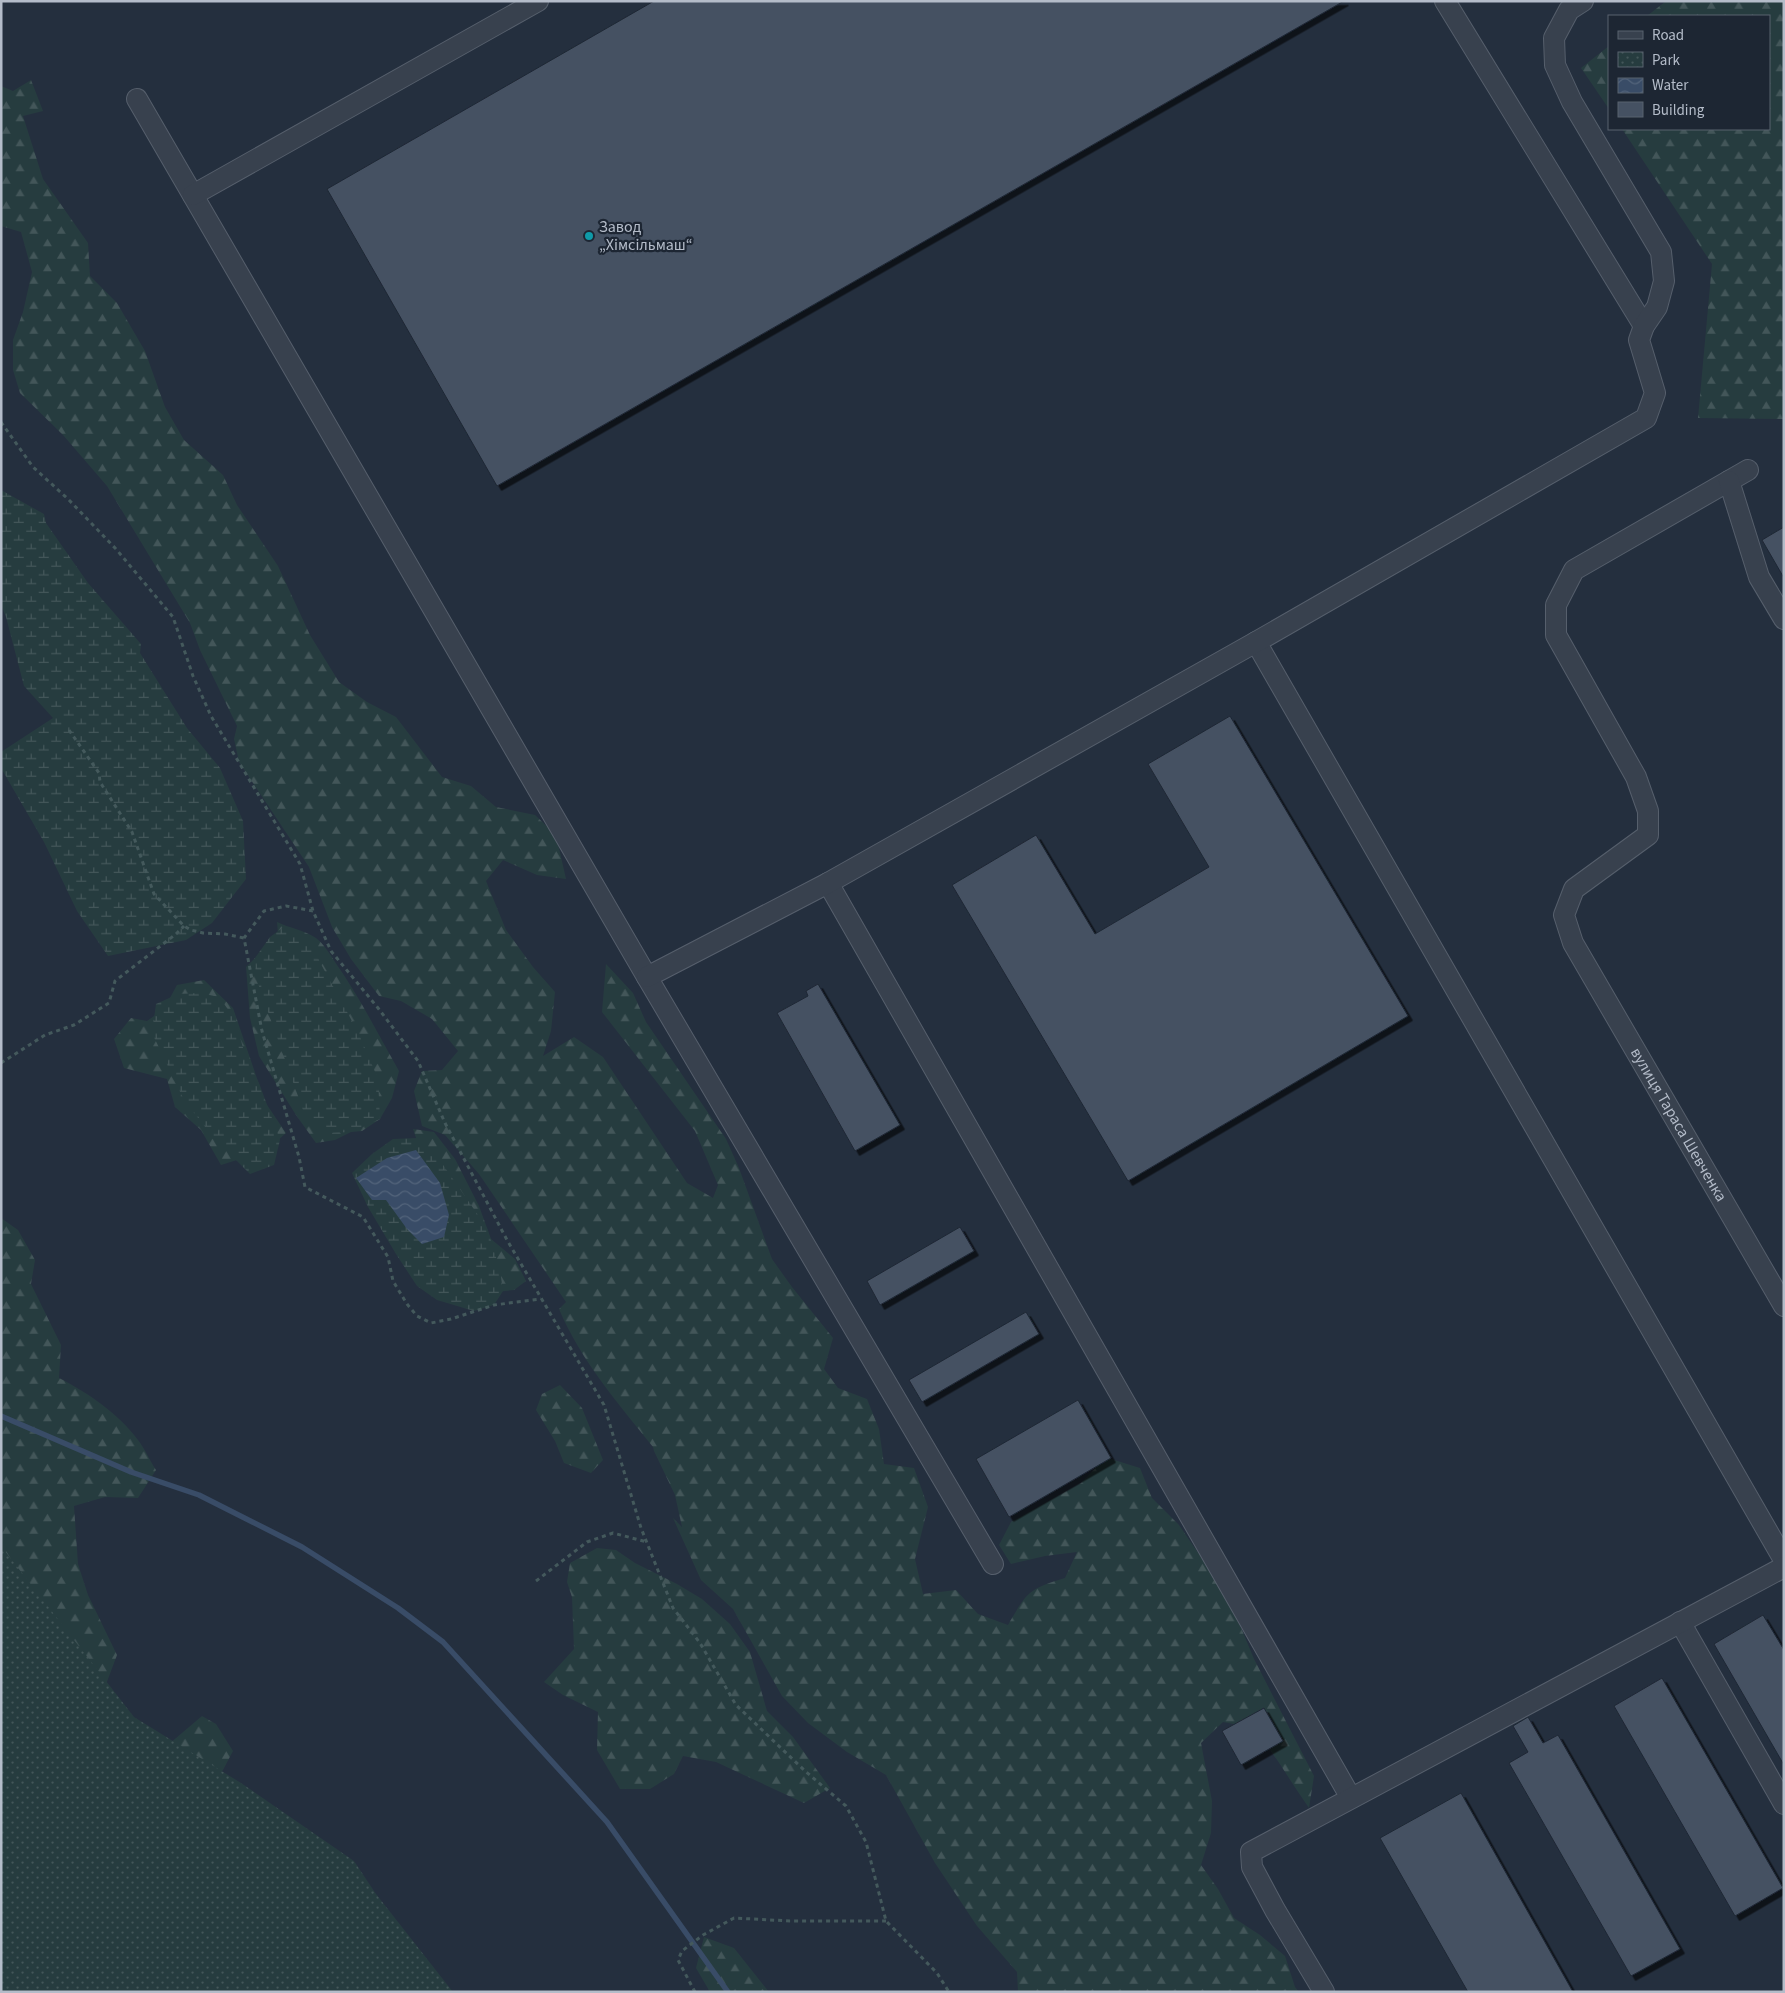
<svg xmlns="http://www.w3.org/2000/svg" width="1785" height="1993" font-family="'Source Sans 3',sans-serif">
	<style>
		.forest { fill: url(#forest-firs) }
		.wetland { fill: url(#wetland-marsh) }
		.park { fill: url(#park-dots) }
		.water { fill: url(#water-waves) }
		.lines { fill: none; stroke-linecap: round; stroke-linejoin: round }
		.stream { stroke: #394c67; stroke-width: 5.5 }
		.building { fill: #455162; stroke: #1f2835; filter: url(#shadow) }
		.minor-casing { stroke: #565f6c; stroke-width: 22 }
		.path { stroke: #44595c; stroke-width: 3; stroke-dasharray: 4 4; stroke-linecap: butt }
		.minor { stroke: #38414e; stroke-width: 20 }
		.culture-dot { fill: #0f9aa8; stroke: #1d2633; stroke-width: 2 }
		.labels { text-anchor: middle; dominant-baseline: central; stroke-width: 4.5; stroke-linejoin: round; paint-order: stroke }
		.poi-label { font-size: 16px; fill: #b4bcc9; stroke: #1d2633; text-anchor: start }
		.street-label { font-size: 16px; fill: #b4bcc9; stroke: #1d2633 }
	</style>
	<defs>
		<pattern id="forest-firs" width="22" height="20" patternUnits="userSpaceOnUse" patternTransform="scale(1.25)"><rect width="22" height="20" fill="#263c3f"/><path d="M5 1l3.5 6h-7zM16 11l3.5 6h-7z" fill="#435659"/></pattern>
		<pattern id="wetland-marsh" width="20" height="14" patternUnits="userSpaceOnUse" patternTransform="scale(1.25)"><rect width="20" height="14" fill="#263c3f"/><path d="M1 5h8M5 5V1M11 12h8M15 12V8" fill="none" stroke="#435659"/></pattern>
		<pattern id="park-dots" width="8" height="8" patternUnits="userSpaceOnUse" patternTransform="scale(1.25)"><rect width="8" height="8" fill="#263c3f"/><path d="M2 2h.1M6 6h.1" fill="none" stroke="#435659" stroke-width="1.8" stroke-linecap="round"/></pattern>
		<pattern id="water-waves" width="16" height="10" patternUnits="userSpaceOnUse" patternTransform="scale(1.25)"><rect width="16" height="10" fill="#394c67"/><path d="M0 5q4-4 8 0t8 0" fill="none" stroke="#53647b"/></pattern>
		<filter id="shadow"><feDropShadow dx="4.5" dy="4.5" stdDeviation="0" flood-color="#0009"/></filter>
	</defs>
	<rect width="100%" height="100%" fill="#242f3e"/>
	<path class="forest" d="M1666,1h118v418l-86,-1 14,-154 -90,-135h147v-113h-122z
		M1609,46v63l-28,-41z
		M31,80l12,31 -20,5 20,63 45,64 2,33 27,27 28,48 20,56 19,33 39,35 14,30 41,61 32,69 29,47 28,20 29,15 46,60 29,9 25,21 39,8 21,20 10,44 -29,-4 -34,-15 -17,21 20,49 27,37 22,25 -4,39 -8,25 31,-19 29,20 84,126 26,15 5,-13 -23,-54 -93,-119 4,-48 27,29 13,29 80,117 13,29 33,91 20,28 41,51 -9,31 14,19 29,11 12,30 5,35 30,4 14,39 -13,52 8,35 33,-4 22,24 30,11c19,-33 20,-36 57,-47l12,-26 -32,4 -34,8 -12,-19 12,-23 70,-39 28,-29 2,5 29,9 12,30 27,27 37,54 26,51 12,29 60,117 -5,32c-19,-27 -35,-55 -55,-80l-31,-6 -22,21 11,58 -1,32 -10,32 17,24 16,29 26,17 25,21 10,31 4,5h-281l-1,-20 -40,-46 -42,-63 -49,-88 -39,-23 -39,-29 -26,-27 -49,-87 -32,-29 -28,-62 9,9 -7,-32 -21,-44 -1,-4c-35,-44 -72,-86 -94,-138l7,-7 -87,-128 -34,-39 -23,-9 -8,-35 8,-20 20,-1 16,-19 -26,-32 -31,-18 -22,-5 -28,-37 -19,-32 -23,-60 -70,-105 -5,-23 3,-13 -37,-76 -10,-27 -83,-137 -44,-51 -43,-42 -7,-23v-30l10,-28 9,-40 -11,-40 -20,-6v-140l12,5z
		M277,922c12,6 27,8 39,16 7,5 14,16 19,24 24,34 43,72 64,109l-7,27 -12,21 -18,12 -11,1 -16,8 -19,3 -20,-28 -37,-59 -9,-38 -4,-51 9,-9 35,40 -10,-40z
		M204,980l29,28 32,94 21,31 -20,18 -45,14 -20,-35 -26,-23 -8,-28 -43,-11 -10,-29 17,-21 16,3 17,-12 13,-24z
		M413,1129l21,3 21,27 24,47 12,33 24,20 11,22 -12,9 -59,6 -30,-132z
		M1,1218l17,12 17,30 -4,24 30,61 -2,33c29,15 59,35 79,62 7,9 12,21 18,30l-18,28 -33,-1 -31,9 4,58 10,31 29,60 -12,32 -104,69z
		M560,1385l22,23 21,52 -12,13 -27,-10 -9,-22 -19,-31 6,-16z
		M597,1548l19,2 19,13 42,21 25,15 28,25 20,28 17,59 26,26 37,51 -26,15 -88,-41 -33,-6 -9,18 -24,15h-30l-23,-39 1,-38 -35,-17 -19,-13 30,-33 -2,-52 -5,-15 3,-19z
		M202,1716l14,8 17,27 -10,19 -21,25 -33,-51z
		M704,1937l30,11 35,44h-59l-14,-24z"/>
	<path class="wetland" d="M1,490l43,24 2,9 42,60 53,61 -1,9 47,75 33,40 23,53 3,58 -34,44 -26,17 -78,16 -31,-45 -33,-69 -43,-74v-16l52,-34 -29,-32 -18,-69 -5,-12z
		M285,926l25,18 48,88 20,47 2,40 -29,13 -25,1 -23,-23 -47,-132 -1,-20 15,-21z
		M200,993l19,4 16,22 10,36 14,28 21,57 -6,25 -24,9 -37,-37 -29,-37 -32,-67 4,-29 22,-10z
		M418,1138l21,21 48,69 13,42 3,21 -9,14 -20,6 -37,-11 -20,-14 -21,-32 -28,-47 -16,-34 20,-19 21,-15z"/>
	<path class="park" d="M1,1546l133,171 107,66 113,78 22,33 77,98h-452z"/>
	<path class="water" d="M416,1150l24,33 9,32 -5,22 -22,7 -15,-15 -21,-29h-14l-16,-22 31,-20z"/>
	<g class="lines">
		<path class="stream" d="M1,1416l130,56 68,23 103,52 96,61 45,34 164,180 121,170"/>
	</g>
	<path class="building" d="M654,1h690l-847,485 -170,-297z
		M1784,527v51l-22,-38z
		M1230,716l178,300 -280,165 -176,-296 84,-50 59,99 114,-67 -61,-103z
		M818,984l82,141 -45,26 -78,-138 31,-17 -2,-5z
		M960,1227l14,24 -94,54 -13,-24z
		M1026,1312l13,22 -117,68 -13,-22z
		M1078,1400l33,58 -102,59 -33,-58z
		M1763,1615l21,35v115l-70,-121z
		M1662,1678l121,210 -48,28 -121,-210z
		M1264,1708l19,33 -42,24 -19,-34z
		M1528,1717l15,26 15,-8 122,214 -49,27 -122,-213 19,-11 -15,-26z
		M1461,1793l112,199h-105l-88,-154z"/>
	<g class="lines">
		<defs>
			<g id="minor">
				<path d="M1445,1l199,325"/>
				<path d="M137,99l510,878 346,587"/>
				<path d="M193,195l345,-194"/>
				<path id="s1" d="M1748,470l-174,100 -18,35v30l80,142 12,34v24l-74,54 -10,26 9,28 211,363"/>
				<path d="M1729,481l30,96 25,42"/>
				<path d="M1256,642l528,918"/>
				<path d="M828,883l523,915"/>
				<path d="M647,977l181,-94 428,-241 390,-224 9,-25 -16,-53 5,-14 13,-19 7,-26 -3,-29 -89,-150 -17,-37 -1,-27 15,-28 14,-9"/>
				<path d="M1680,1622l104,182"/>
				<path d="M1324,1992l-49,-82 -23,-43 -1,-15 533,-285"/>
			</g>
		</defs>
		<use href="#minor" class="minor-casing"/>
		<path class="path" d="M1,422l32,45 35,32 48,50 57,68 20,59 18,40 89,148 13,47 18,40 47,57 40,53 27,62 62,117 97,165 37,123 32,80 27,35 36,62 69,66 41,35 20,36 20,79 51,52 12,19
			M69,730l30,43 1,9 32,50 22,62 30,32 7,4 12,3 22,1 19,4
			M313,911l-27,-5 -22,5 -20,27 18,93 37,126 6,30 58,30 25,40 5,24 14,23 10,12 14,7 20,-4 43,-14 47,-6
			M1,1063l44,-28 29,-10 35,-22 6,-22 61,-47 8,-8
			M536,1581l51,-39 26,-9 34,9
			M695,1992l-17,-32 4,-9 21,-16 31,-17 56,3h96"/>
		<use href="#minor" class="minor"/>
	</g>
	<circle class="culture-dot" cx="589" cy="236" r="5"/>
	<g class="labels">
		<g class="poi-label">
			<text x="599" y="227">Завод<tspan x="599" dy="18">„Хімсільмаш“</tspan></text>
		</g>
		<g class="street-label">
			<text stroke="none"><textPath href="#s1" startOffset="852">вулиця Тараса Шевченка</textPath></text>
		</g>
	</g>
	<rect width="1785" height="1993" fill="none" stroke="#b4bcc9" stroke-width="5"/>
	<rect x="1608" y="15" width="162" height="115" fill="#1d2633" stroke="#59626f"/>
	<rect x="1618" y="31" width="25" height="8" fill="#38414e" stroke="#59626f"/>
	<text x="1652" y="40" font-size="15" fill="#b4bcc9">Road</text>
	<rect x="1618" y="52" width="25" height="15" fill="url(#park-dots)" stroke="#59626f"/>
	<text x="1652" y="65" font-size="15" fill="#b4bcc9">Park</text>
	<rect x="1618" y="78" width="25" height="15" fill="url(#water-waves)" stroke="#59626f"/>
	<text x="1652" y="90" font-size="15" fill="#b4bcc9">Water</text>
	<rect x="1618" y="102" width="25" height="15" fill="#455162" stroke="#59626f"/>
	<text x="1652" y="115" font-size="15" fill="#b4bcc9">Building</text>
</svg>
